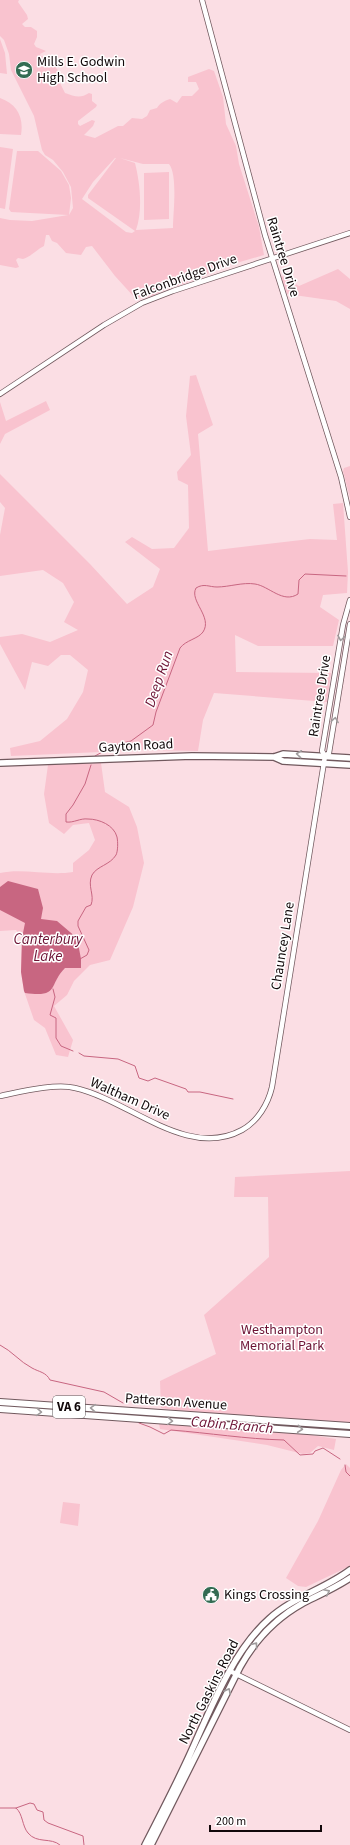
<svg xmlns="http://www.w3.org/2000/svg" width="350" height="1845" font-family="'Source Sans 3',sans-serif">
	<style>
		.green { fill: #f9c3cf; fill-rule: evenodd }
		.water { fill: #c86681 }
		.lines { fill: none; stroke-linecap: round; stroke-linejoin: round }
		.stream { stroke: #c86681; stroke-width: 1 }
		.tertiary-casing { stroke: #71595e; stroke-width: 6 }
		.secondary-casing { stroke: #71595e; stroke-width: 8 }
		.primary-casing { stroke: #71595e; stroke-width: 8 }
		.tertiary { stroke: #fff; stroke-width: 4.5 }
		.secondary { stroke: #fff; stroke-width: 5.5 }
		.primary { stroke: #fff; stroke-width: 6 }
		.oneway { stroke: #a09c9d }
		.labels { text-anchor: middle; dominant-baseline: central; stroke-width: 3; stroke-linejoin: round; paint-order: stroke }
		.shield { fill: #fff; stroke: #585254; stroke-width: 1 }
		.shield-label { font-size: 13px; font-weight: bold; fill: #11080a }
		.poi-label { font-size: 14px; fill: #11080a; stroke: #fff; text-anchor: start }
		.street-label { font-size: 14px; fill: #11080a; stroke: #fff }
		.park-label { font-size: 14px; fill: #6c1234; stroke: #fff }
		.water-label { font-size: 15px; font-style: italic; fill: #6c1234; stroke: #fff }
	</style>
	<rect width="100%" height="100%" fill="#fbdee4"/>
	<path class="green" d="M0,0h19l-1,2 9,13 1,4 -6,5 3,3h6l6,4v6l-3,7 2,3 10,4 -6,3 1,2 11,2 5,4 -1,6 6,7 -3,6 6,12c9,3 15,6 24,0l3,1v7l5,4 -1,2 -18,14v3l2,2 12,-6 3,1 -2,5 -9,9 11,3 23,-12h5l9,-8 10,1 5,-3 3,-6 7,-2c3,-5 7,-7 13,-9l7,4 5,-7h10l7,-7 -3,-7h-8v-5l21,-8 5,2 9,26 3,27 10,22 3,18 20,63 5,28 -48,14 -15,9 -37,12 -12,6 -17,2 -20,-22 -23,-30 -6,1 -5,8 -15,-2 -9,-10 -5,-2 -3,-6h-3l-2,11c-8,4 -12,10 -21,13l-5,-1 -2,2 3,7 -3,1 -16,-3v-47l10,2 22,1 36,-6 -57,-3 -2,-3 8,-58h21l23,20 8,14 2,13 -2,17 4,-7 -2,-21 -8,-15 -10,-12 -8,-5 -3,-5 -8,-34 -23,-46 -2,-16 -5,-14 -4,-4zM115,158h1l-28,37v3l47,33 -3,2 -6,-1 -44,-33 11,-17zM120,158l23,6h26c9,11 4,50 4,64l-37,2c7,-20 4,-47 -1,-67z
		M0,39l5,14 2,21 -7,-1z
		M0,98c17,6 24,19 21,37l-21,-1z
		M0,147l13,2 -8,60 -5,-1z
		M169,172v47l-25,1v-47z
		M338,269l12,10v30l-14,-8 -49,-7 -7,-19 19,11z
		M196,375l17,50 -15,9 10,117 102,-12 27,1 -4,-36 10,-1 5,69 -1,21 -24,2 -3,12 19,13 -6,26h-75l-23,-11 1,37 95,1 -4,29 -113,-9 -11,27 -5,31 -53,-1 -134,6 -1,-8 30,-7 27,-22 16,-27 5,-22 -18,-15h-9l-13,11 -16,-4 -7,28 -25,-46v-7l22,-3 28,8 28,-12 -14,-8 10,-20 -11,-19 -20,-13 -43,6v-41l5,-27 -5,-6v-28l90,90 37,40 26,-17 7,-18 -35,-27 7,-5 20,12 22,-1 15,-20 -1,-43 -10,-5 -1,-8 14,-17 -5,-39 4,-40z
		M46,401l4,9 -45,24 -5,10v-42l6,19z
		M350,466v32l-7,-27 1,-3z
		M101,763l4,29 24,15 8,20 7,36 -11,44 -23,53 -20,5 -16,16 -7,14 -13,11 19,34 -5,17 -12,-2 -11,-27 -11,-8 -10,-29 -3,-19 1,-34 -6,-8 -16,1v-58c23,-5 49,3 73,-1v-9l16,-13 6,-10 -6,-17 -16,2 -9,9 -15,-11 -5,-29 4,-29z
		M350,1171v253l-138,-9 -51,-7 -1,-27 56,-27 -12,-39 65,-58 -1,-60h-34l1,-20z
		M159,1424l127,7 50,8 -2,11 -16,-4 -8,7 -7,1 -36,-9 -107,-16z
		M346,1464l4,4v98l-44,21 -8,-1 -12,-8 32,-57 23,-51z
		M63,1502l17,2 -2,22 -18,-3z"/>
	<path class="water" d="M8,881l30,8 5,19 -2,11 16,2 20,17 4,21v9h-16c-17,17 -5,30 -40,25l-1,-2 -3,-19 1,-34 3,-15 -25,-13v-23z"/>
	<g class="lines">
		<path class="stream" d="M95,756l20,-11 16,-4 22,-16 3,-13 24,-64c6,-8 18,-9 23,-16 10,-15 -14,-31 -7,-44 8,-5 13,-1 21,-1 12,0 26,-5 38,-3 14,2 28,20 43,10l1,-14 6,-6 41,2
			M80,959l7,-4 2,-5 -11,-24v-5l8,-14 5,-2c4,-10 -4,-19 1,-30 5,-9 18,-10 24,-20 2,-4 2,-13 1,-18 -3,-12 -18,-18 -29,-18 -8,-1 -14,4 -22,3v-8l7,-9 12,-21 6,-19
			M53,989l2,8 -5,18 6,3v20l5,8 12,5
			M79,1053l5,3 34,3 17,7 4,12 9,3 7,-3 31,11 2,3h12l33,7
			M0,1345c12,6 20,17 32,23 7,4 14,4 18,12l54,12 19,11
			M139,1423l11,4 14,7 7,-4c38,3 75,9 113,10l16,15 13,-1 2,-3 8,-3 17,11
			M345,1465l1,7 4,4
			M0,1808h16c7,6 6,18 12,25 9,11 23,4 32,12
			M16,1808l14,-5 4,1 3,6 6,2 1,8 4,3 35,13 1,9"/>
		<defs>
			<path id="tertiary" d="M202,0l63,235 76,242 9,40
				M0,394l104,-69 38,-22 31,-12 177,-58
				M325,756l-3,-5 21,-126 7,-25
				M325,756l4,-3 21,-129
				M0,1096c20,-4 55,-13 75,-8 54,12 112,72 167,42 16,-9 26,-26 30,-43l53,-331
				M230,1671l120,59"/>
			<path id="secondary" d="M274,757l9,4 67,4
				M0,763l192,-7 82,1 9,-3 67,4
				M145,1845c16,-31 32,-62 46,-93 20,-44 42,-101 78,-133 24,-22 56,-30 81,-49
				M151,1845l89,-178c15,-27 36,-49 63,-64 16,-8 32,-15 47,-25"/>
			<path id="primary" d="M0,1402l350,24
				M0,1409l350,25"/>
		</defs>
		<use href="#tertiary" class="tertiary-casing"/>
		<use href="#secondary" class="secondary-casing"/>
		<use href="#primary" class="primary-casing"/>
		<use href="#tertiary" class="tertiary"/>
		<use href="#secondary" class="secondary"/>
		<use href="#primary" class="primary"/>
	</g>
	<defs><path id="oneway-chevron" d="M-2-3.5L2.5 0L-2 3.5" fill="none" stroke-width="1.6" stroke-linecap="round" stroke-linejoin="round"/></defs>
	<g class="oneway">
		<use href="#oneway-chevron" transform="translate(341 638) rotate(99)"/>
		<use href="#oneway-chevron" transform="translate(335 720) rotate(-81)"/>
		<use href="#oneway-chevron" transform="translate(299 754) rotate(-174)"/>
		<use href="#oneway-chevron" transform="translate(93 1408) rotate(-176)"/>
		<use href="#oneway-chevron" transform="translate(39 1412) rotate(4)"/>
		<use href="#oneway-chevron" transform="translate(170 1421) rotate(4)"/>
		<use href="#oneway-chevron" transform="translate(300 1429) rotate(6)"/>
		<use href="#oneway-chevron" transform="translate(327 1592) rotate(-26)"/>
		<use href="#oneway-chevron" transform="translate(255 1645) rotate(-53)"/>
		<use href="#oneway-chevron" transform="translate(228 1691) rotate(-63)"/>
	</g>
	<defs>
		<symbol id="school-disc" viewBox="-11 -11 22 22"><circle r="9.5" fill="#336b52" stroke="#fff"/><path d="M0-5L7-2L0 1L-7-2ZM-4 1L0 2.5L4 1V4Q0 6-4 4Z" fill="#fff"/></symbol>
		<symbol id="civic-disc" viewBox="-11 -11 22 22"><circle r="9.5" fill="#336b52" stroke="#fff"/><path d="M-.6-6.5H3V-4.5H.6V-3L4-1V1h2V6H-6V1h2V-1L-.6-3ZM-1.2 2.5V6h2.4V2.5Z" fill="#fff"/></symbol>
	</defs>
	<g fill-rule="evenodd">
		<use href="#school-disc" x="14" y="60" width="20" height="20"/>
		<use href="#civic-disc" x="201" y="1585" width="20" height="20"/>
	</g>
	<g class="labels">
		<rect class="shield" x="53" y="1396" width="32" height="22" rx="3"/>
		<g class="shield-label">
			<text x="69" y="1407">VA 6</text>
		</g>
		<g class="poi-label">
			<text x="37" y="62">Mills E. Godwin<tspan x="37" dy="16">High School</tspan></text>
			<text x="224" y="1595">Kings Crossing</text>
		</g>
		<g class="street-label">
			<text transform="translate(283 257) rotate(73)">Raintree Drive</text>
			<text transform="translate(185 277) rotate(-20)">Falconbridge Drive</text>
			<text transform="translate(320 696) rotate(-81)">Raintree Drive</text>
			<text transform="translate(136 746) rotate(-3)">Gayton Road</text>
			<text transform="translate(283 946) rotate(-81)">Chauncey Lane</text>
			<text transform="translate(130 1099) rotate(24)">Waltham Drive</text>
			<text transform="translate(176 1402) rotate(4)">Patterson Avenue</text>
			<text transform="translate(209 1692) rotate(-63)">North Gaskins Road</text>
		</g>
		<g class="park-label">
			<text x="282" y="1330">Westhampton<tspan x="282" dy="16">Memorial Park</tspan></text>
		</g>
		<g class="water-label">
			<text transform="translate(159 679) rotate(-71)">Deep Run</text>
			<text x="48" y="939">Canterbury<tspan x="48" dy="17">Lake</tspan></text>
			<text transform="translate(232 1425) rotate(5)">Cabin Branch</text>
		</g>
	</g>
	<path d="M210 1825v6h111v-6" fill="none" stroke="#11080a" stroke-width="2"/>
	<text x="216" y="1825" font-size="12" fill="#11080a" stroke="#ffffff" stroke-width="3" paint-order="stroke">200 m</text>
</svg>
